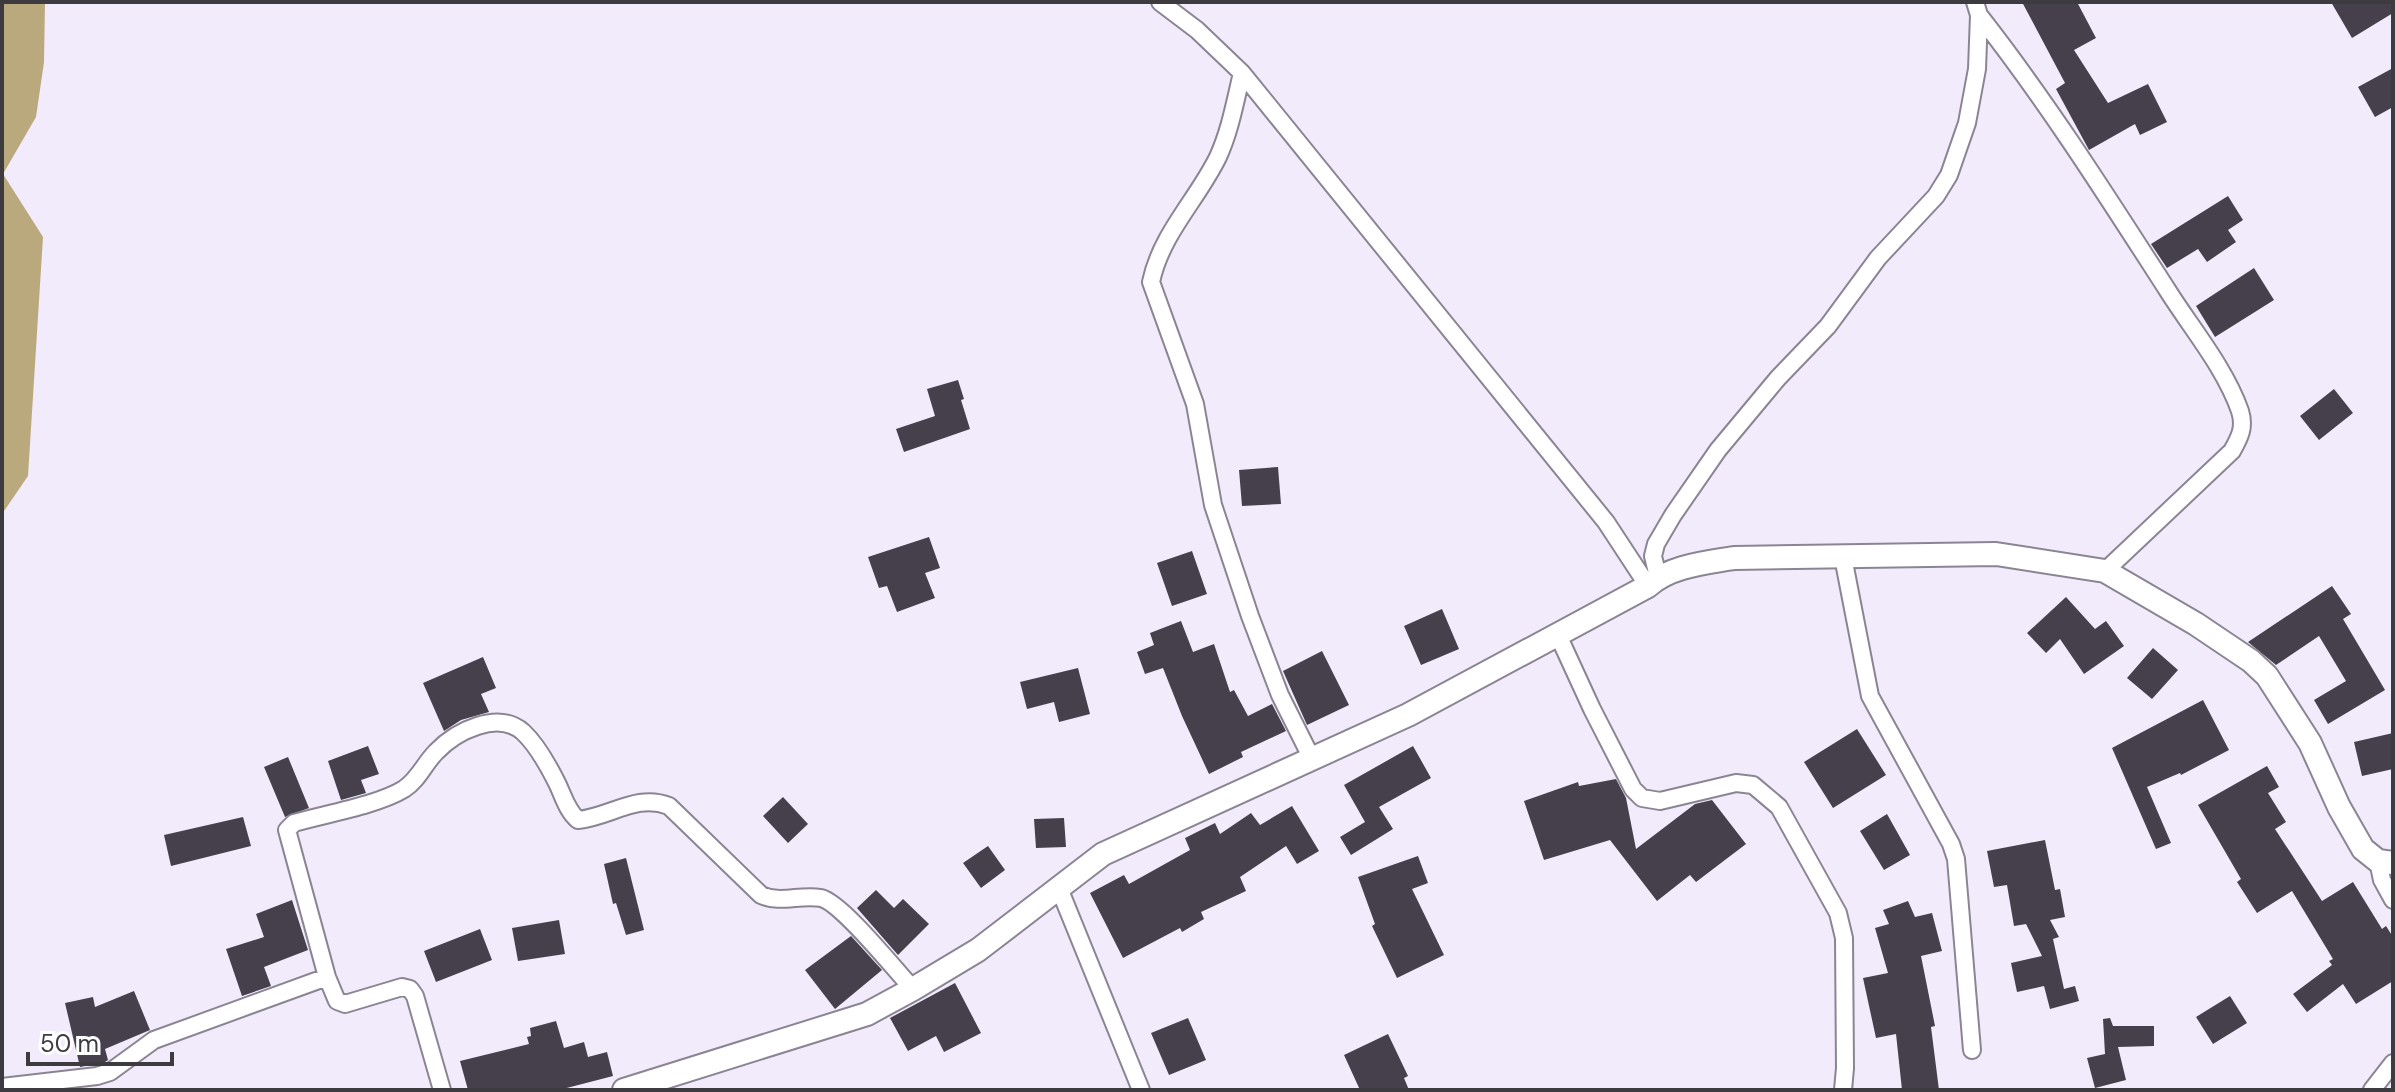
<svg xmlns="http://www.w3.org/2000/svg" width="2395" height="1092" font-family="'DM Sans',sans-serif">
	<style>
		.forest { fill: #baa97d }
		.building { fill: #46404d }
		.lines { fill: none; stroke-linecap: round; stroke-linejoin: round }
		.street-casing { stroke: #8b8593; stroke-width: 20 }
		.secondary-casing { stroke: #8b8593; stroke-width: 26 }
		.street { stroke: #fff; stroke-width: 16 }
		.secondary { stroke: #fff; stroke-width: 22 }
	</style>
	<rect width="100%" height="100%" fill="#f2ebfb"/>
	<path class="forest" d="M2,2h43l-1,60 -8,55 -33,57 40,63 -15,239 -26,38z"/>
	<path class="building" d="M2022,2h55l19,36 -22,12 34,53 40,-19 19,38 -27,13 -5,-11 -46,26 -33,-61 9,-6z
		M2331,2h62v11l-41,25z
		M2393,68v39l-18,10 -17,-30z
		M2228,196l15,24 -15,10 8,12 -29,20 -9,-13 -31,19 -16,-24z
		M2254,268l20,32 -59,37 -19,-31z
		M958,380l6,19 -3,1 9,29 -66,23 -8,-23 39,-13 -8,-27z
		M2334,389l19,24 -34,27 -19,-24z
		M1278,467l3,37 -39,2 -3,-36z
		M929,537l11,31 -15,5 10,25 -38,14 -10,-26 -8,2 -11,-31z
		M1192,551l15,43 -35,12 -15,-43z
		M2332,586l19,28 -8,5 42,71 -57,34 -14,-24 32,-19 -27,-45 -43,29 -28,-23z
		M2066,597l29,32 11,-8 18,25 -40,28 -24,-35 -14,14 -19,-20z
		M1442,609l17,40 -38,16 -17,-39z
		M1181,621l12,31 21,-8 16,48 4,-2 14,26 24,-12 14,27 -45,21 2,5 -34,17 -27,-58 -19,-48 -18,6 -8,-22 17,-7 -4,-12z
		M2153,648l25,22 -26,29 -25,-21z
		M1322,651l27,54 -42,20 -24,-54z
		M483,657l13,31 -15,6 8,18 -28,8 -17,11 -21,-48z
		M1078,668l12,46 -31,8 -5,-20 -27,7 -7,-27z
		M2203,700l26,50 -48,25 -1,-2 -33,14 24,56 -15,6 -44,-101z
		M1857,729l29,46 -53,33 -29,-46z
		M2393,733v36l-31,7 -8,-34z
		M368,746l11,28 -18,6 5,13 -25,7 -13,-39z
		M1413,746l18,32 -52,29 14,22 -42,26 -11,-18 25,-15 -21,-37z
		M288,757l21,51 -24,9 -21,-50z
		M2267,766l12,21 -11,6 18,29 -11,7 47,72 31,-19 29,47 4,-3 7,11v44l-37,23 -13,-20 -36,28 -14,-18 39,-29 -3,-4 4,-2 -41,-68 -35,22 -20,-31 4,-3 -43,-74z
		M1616,779l10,19 10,51 59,-45 17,-4 34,44 -50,38 -6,-7 -33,26 -47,-61 -66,20 -20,-59 54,-19 1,4z
		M783,797l25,27 -20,19 -25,-27z
		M1292,806l27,45 -22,13 -11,-18 -46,31 6,14 -45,21 3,7 -22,13 -2,-4 -57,30 -33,-65 34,-18 5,9 61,-34 -5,-12 30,-15 5,11 31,-21 9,12z
		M1887,814l23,41 -26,15 -24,-39z
		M243,817l8,29 -80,20 -7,-31z
		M1064,818l2,29 -30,1 -2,-29z
		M2045,840l10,50 5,-1 5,28 -15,3 9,17 -6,2 11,50 11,-3 4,15 -29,8 -6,-23 -27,6 -6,-29 31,-7 -16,-32 -12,2 -7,-41 -13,2 -7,-36z
		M988,846l17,24 -24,18 -18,-25z
		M1418,856l10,27 -16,6 32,66 -47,23 -25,-52 3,-2 -17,-47z
		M626,858l18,72 -18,5 -10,-32 -3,1 -9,-40z
		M876,890l18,18 9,-9 26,25 -31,31 -41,-47z
		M292,900l16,50 -44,17 7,19 -29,10 -16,-47 38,-12 -8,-23z
		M1908,901l7,16 17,-4 10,38 -21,5 14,70 -4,1 8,63h-37l-6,-56 -20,4 -13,-60 25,-5 -13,-45 14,-4 -6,-14z
		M559,920l6,34 -47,7 -6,-33z
		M480,929l12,31 -56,22 -12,-31z
		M851,936l31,34 -47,39 -30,-39z
		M955,983l26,50 -37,19 -8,-16 -28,15 -18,-33z
		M134,991l16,39 -45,19 3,11 -3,2 -25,5 -15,-64 28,-6 2,10z
		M2230,996l17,27 -34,21 -17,-27z
		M1188,1018l18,42 -37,15 -18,-42z
		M2110,1018l3,8h41v20l-36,1 8,33 -31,8 -8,-30 18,-4 -2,-35z
		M556,1021l8,27 20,-6 4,15 19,-5 6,24 -54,14h-91l-8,-29 69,-17 -2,-7 4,-1 -1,-8z
		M1388,1034l20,42 -4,2 5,12h-49l-16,-35z"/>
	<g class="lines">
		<defs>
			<path id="street" d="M1160,2l37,28 45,43 364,449 42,64
				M1979,15c69,88 129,183 189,276 24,38 57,77 72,120 5,16 0,26 -8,40l-127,120
				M1242,73c-7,29 -12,58 -24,84 -21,43 -57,77 -67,125l44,122 18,101 37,111 30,79 32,64
				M1843,557l27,139 81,148 5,15 16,191
				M1658,577l-5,-21 3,-12 17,-29 45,-65 60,-72 50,-52 50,-68 58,-62 13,-21 18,-52 10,-54 2,-54 -4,-13
				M1558,635l34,74 41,80 9,9 18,3 76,-18 17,2 26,22 59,106 6,25 1,130 -2,22
				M2378,861l4,19 11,20
				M1059,888l82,202
				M2,1087l95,-11 13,-4 44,-32 173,-63
				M442,1090l-27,-94 -5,-7 -8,-2 -57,17 -8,-3 -10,-24 -40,-147 7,-7c31,-9 84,-18 110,-34 15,-10 20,-25 32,-37 20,-21 62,-42 87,-20 13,12 26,35 34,51 6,12 10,28 21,37 32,-3 59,-27 91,-14l92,89c19,9 39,-1 60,3 21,5 74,72 92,91
				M2372,1090l21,-27"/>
			<path id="secondary" d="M624,1090l243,-76 46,-25 65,-39 125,-96 305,-139 240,-129c22,-20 57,-23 86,-28l262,-4 109,17 91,53 55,37 16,15 43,67 29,64 24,42 15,12 15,2"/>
		</defs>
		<use href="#street" class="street-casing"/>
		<use href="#secondary" class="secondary-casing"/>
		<use href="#street" class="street"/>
		<use href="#secondary" class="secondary"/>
	</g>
	<rect width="2395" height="1092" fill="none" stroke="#3d3a40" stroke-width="8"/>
	<path d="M28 1052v12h144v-12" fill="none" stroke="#3d3a40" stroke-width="4"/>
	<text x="40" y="1052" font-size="24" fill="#3d3a40" stroke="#ffffff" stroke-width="6" paint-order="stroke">50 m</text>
</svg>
